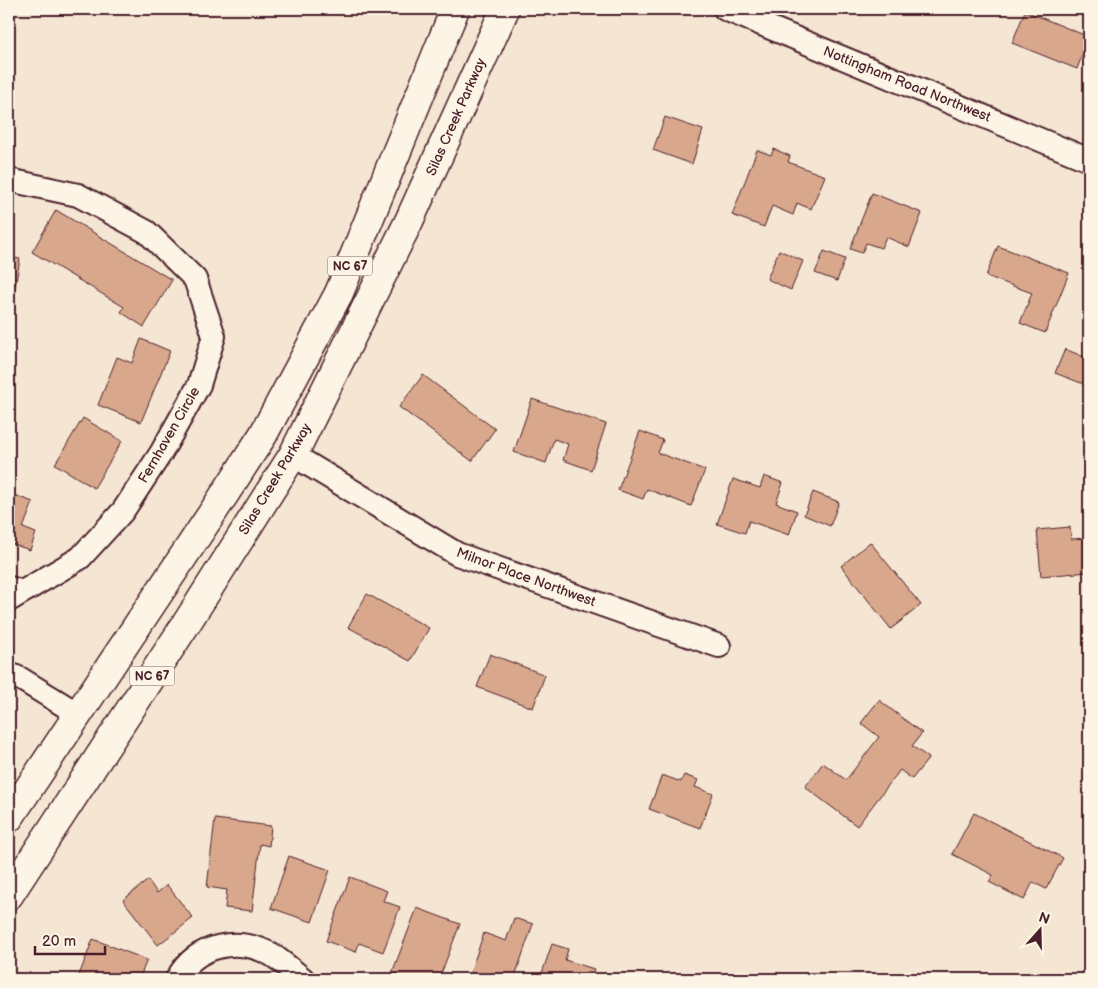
<svg xmlns="http://www.w3.org/2000/svg" width="1098" height="988" font-family="'Balsamiq Sans',sans-serif">
	<style>
		.building { fill: #d9a88c; stroke: #4a1f2b }
		.lines { fill: none; stroke-linecap: round; stroke-linejoin: round }
		.lane-casing { stroke: #4a1f2b; stroke-width: 15 }
		.street-casing { stroke: #4a1f2b; stroke-width: 26 }
		.primary-casing { stroke: #4a1f2b; stroke-width: 31 }
		.lane { stroke: #fcf5e5; stroke-width: 11 }
		.street { stroke: #fcf5e5; stroke-width: 22 }
		.primary { stroke: #fcf5e5; stroke-width: 28 }
		.labels { text-anchor: middle; dominant-baseline: central; stroke-width: 5; stroke-linejoin: round; paint-order: stroke }
		.shield { fill: #fcf5e5; stroke: #7f5f63; stroke-width: 1 }
		.shield-label { font-size: 12px; font-weight: bold; fill: #4a1f2b }
		.street-label { font-size: 14px; fill: #4a1f2b; stroke: #fcf5e5 }
	</style>
	<rect width="100%" height="100%" fill="#f5e6d3"/>
	<filter id="ink" filterUnits="userSpaceOnUse"><feTurbulence type="fractalNoise" baseFrequency=".02" numOctaves="2"/><feDisplacementMap in="SourceGraphic" scale="10" xChannelSelector="R" yChannelSelector="G"/><feConvolveMatrix kernelMatrix="1 2 1 2 8 2 1 2 1" color-interpolation-filters="sRGB"/></filter>
	<g filter="url(#ink)">
		<path class="building" d="M1025,11l64,26 -12,32 -65,-26z
			M665,117l38,13 -11,34 -39,-14z
			M774,149l16,7 -2,6 37,14 -14,33 -14,-6 -4,12 -21,-9 -8,21 -32,-12 25,-65 14,5z
			M872,193l50,20 -13,34 -23,-10 -5,11 -15,-5 -4,10 -12,-4z
			M56,210l116,70 -28,47 -23,-15 3,-5 -92,-55z
			M998,246l71,27 -24,60 -25,-10 12,-30 -46,-17z
			M779,250l24,11 -12,29 -24,-11z
			M824,251l21,8 -8,22 -22,-8z
			M9,257l11,2 -6,34 -5,-1z
			M141,339l29,12 -29,71 -43,-17 19,-48 15,6z
			M1065,349l24,10v27l-34,-13z
			M423,375l72,54 -23,32 -73,-54z
			M532,399l74,25 -15,46 -28,-10 5,-16 -14,-5 -8,24 -32,-11z
			M83,418l39,23 -28,47 -39,-24z
			M640,431l23,9 -5,13 47,17 -14,36 -44,-17 -4,10 -25,-9z
			M764,476l19,7 -7,20 21,8 -8,24 -40,-14 -4,12 -28,-9 16,-45 27,9z
			M813,492l26,10 -9,24 -26,-11z
			M9,493l24,9 -10,26 13,5 -6,17 -21,-7z
			M1070,527l1,12 18,-1v34l-48,4 -4,-46z
			M870,542l51,63 -30,24 -50,-63z
			M367,594l62,34 -19,33 -62,-34z
			M490,654l55,21 -12,33 -56,-21z
			M879,700l43,33 -10,13 17,12 -17,21 -12,-9 -43,56 -52,-39 18,-24 23,17 33,-43 -18,-14z
			M662,775l19,7 3,-7 14,5 -3,7 18,7 -13,34 -51,-19z
			M974,813l89,45 -17,31 -13,-7 -9,18 -35,-18 4,-7 -41,-21z
			M215,819l56,7 -2,20 -9,-2 -8,67 -27,-3 2,-18 -20,-3z
			M289,856l41,14 -18,52 -41,-14z
			M350,877l37,14 -4,10 17,6 -17,45 -24,-9 -3,9 -30,-11z
			M148,880l9,13 10,-8 26,33 -35,27 -35,-45z
			M417,908l43,16 -21,55h-31l-16,-6z
			M514,918l19,6 -19,55h-46l16,-46 22,8z
			M93,939l54,21 -8,19 -61,-1z
			M552,944l16,5 -3,11 29,9 -3,10h-51z"/>
		<g class="lines">
			<defs>
				<path id="lane" d="M9,582l19,6"/>
				<path id="street" d="M725,9l364,151
					M9,180l69,15 69,37 48,47 19,57 -15,49 -38,68 -38,58 -43,47 -71,42
					M293,455l164,99 262,92
					M9,674l12,5 57,35
					M177,979c19,-35 61,-43 95,-24 11,7 21,16 31,24"/>
				<path id="primary" d="M9,818l206,-309 48,-74 76,-142 116,-284
					M9,895l177,-271 107,-169 116,-234 96,-212"/>
			</defs>
			<use href="#lane" class="lane-casing"/>
			<use href="#street" class="street-casing"/>
			<use href="#primary" class="primary-casing"/>
			<use href="#lane" class="lane"/>
			<use href="#street" class="street"/>
			<use href="#primary" class="primary"/>
		</g>
	</g>
	<g class="labels">
		<g class="shield">
			<rect x="327.5" y="256.5" width="45" height="19" rx="4"/>
			<rect x="129.5" y="666.5" width="45" height="19" rx="4"/>
		</g>
		<g class="shield-label">
			<text x="350" y="266">NC 67</text>
			<text x="152" y="676">NC 67</text>
		</g>
		<g class="street-label">
			<text transform="translate(907 84) rotate(22)">Nottingham Road Northwest</text>
			<text transform="translate(456 117) rotate(-66)">Silas Creek Parkway</text>
			<text transform="translate(169 435) rotate(-60)">Fernhaven Circle</text>
			<text transform="translate(275 479) rotate(-59)">Silas Creek Parkway</text>
			<text transform="translate(526 577) rotate(20)">Milnor Place Northwest</text>
		</g>
	</g>
	<rect width="1098" height="988" fill="none" stroke="#fcf5e5" stroke-width="30"/>
	<rect x="15" y="15" width="1068" height="958" fill="none" stroke="#4a1f2b" stroke-width="2" filter="url(#ink)"/>
	<g transform="translate(1040 930) rotate(20)" stroke="#fcf5e5" stroke-width="4" paint-order="stroke">
	<path d="M0-4L9 19L0 12L-9 19Z" fill="#4a1f2b"/>
	<text y="-8" font-size="14" font-weight="bold" text-anchor="middle" fill="#4a1f2b">N</text>
	</g>
	<path d="M35 946v8h70v-8" fill="none" stroke="#4a1f2b" stroke-width="2.5"/>
	<text x="42" y="946" font-size="15" fill="#4a1f2b" stroke="#fcf5e5" stroke-width="4" paint-order="stroke">20 m</text>
</svg>
